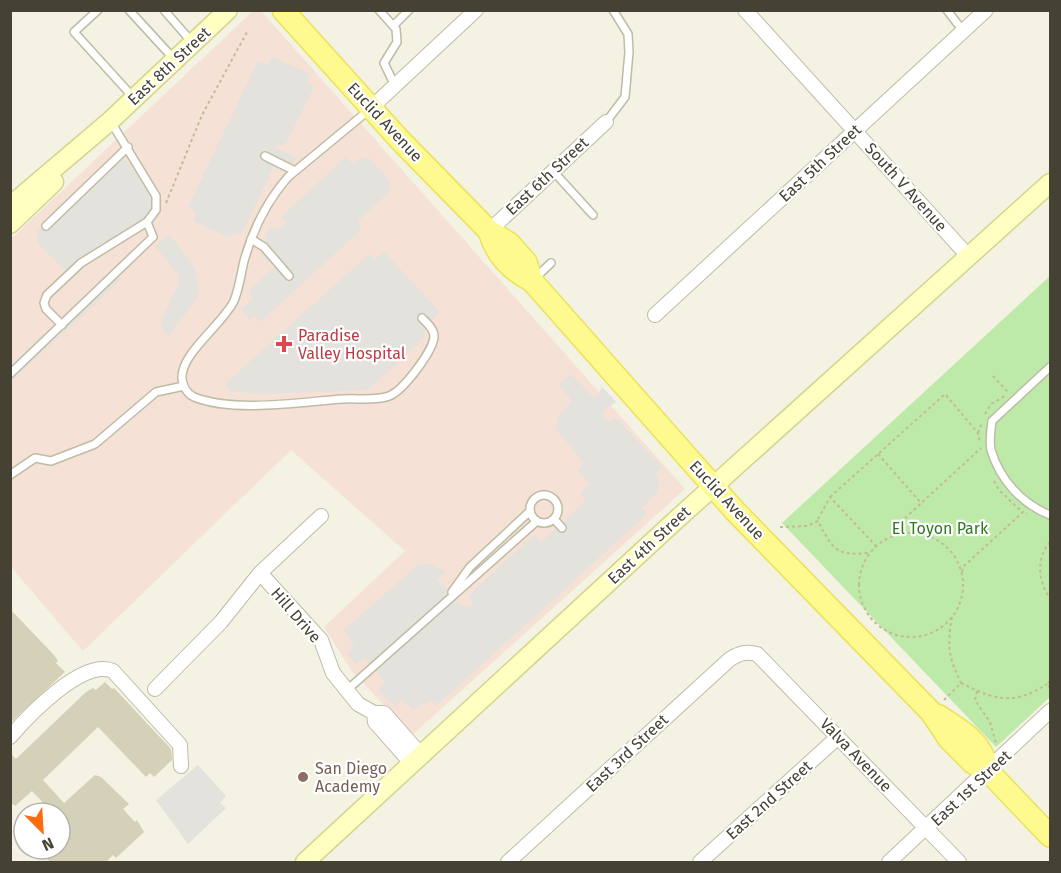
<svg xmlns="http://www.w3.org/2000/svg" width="1061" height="873" font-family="'Fira Sans',sans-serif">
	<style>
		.medical { fill: #f5e1d6 }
		.green { fill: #bdeaa9 }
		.parking { fill: #e3e2dc }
		.building { fill: #d5d1b8 }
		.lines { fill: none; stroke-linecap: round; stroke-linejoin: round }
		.lane-casing { stroke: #bfbca5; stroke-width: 10 }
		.street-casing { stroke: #bfbca5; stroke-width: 16 }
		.secondary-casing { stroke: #d6d490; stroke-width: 21 }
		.primary-casing { stroke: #ebe259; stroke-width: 24 }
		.path { stroke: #c2bc96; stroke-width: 2; stroke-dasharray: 3 3; stroke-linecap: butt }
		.lane { stroke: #fff; stroke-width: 7 }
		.street { stroke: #fff; stroke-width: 14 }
		.secondary { stroke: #ffffc1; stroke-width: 18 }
		.primary { stroke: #fffa90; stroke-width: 21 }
		.health-dot { fill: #e0444e; stroke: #fff; stroke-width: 2 }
		.education-dot { fill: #8d6e63; stroke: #fff; stroke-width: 2 }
		.labels { text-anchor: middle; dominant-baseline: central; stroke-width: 4.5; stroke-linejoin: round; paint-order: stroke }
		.street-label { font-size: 16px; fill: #454233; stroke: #fff }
		.health-label { font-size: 16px; fill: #be3a42; stroke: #fff; text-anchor: start }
		.park-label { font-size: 16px; fill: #2f7a23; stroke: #fff }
		.education-label { font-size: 16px; fill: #785e54; stroke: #fff; text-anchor: start }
	</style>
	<rect width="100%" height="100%" fill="#f3f2e3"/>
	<path class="medical" d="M253,11h8l424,478 -273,246 -60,-64 -28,-44 81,-76 -114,-101 -208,201 -72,-84v-328z"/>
	<path class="green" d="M1050,276v421l-54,50 -214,-224z"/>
	<path class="parking" d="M272,57l38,17 -4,8 8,5 -29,58 -7,-1 -3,4 22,10 -15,13 -15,-7 6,4 -32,67 -8,-2 -2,5 -38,-17 3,-9 -8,-5 70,-146 9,4z
		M118,152l29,33 5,13 -2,13 -8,10 -29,18 -16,6 -30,27 -30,-30 2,-4 -3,-8 56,-51 -2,-2z
		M346,157l6,6 12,-6 6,2 19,21v12l-31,29 3,9 -101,92 -5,-6 -5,4 -9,-11 12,-10 -4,-8 26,-25 -15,-11 10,-29 7,3 9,-5 -4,-8z
		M169,234l26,34 4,27 -30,41 -7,-8 -1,-7 18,-38 -1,-9 -23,-28z
		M384,252l56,60 -16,17v8l-56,53 -105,4 -33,-3 -5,-7 144,-130 6,5z
		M110,271l11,9 -110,101v-16z
		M571,374l22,23 5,-2 4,-8 14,15 -12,8 -2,4 7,8 6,-5 47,50 -6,7 4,7 -3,12 -15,15 5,6 -210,191 -6,-5 -18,10 -11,-11 -7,7 -17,-17 7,-8 -20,-23 -9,6 -9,-10 7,-7 -10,-17 74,-65 13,-1 14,8 -8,8 24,25 8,2 5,-4 -6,-7 66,-61 7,7 45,-41 -6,-8 10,-10 -13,-13 7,-7 -28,-34 2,-12 12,-14v-5l-11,-13z
		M198,765l28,31 -6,7 6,5 -38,36 -32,-44z"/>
	<path class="building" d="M10,609l43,45 5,7 -2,2 9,9 -55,51z
		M105,682l7,7 2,-1 57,61 1,11 -18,17 -4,-4 -4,4 -48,-50 -55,53 21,23 31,-28 6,2 28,27 -6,5 12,13 2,-2 7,12 -28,26 -3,-3 -7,7h-56l-12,-13h22v-36h-7l-21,-22 -17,15 -5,-4v-49l6,6 70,-67 7,-4 3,2z"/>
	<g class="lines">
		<defs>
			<path id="lane" d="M98,10l-24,22 59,65
				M129,10l44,48
				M164,10l27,31
				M379,10l17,19 1,13 -13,21 11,23
				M947,10l16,21
				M393,26l16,-16
				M369,110l-81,67c-22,25 -35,52 -44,84 -3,13 -5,28 -10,40 -12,24 -54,53 -52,78 1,7 5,15 12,18 40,16 106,5 149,2 14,-1 33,2 46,-3 14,-5 45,-46 45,-60 0,-7 -7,-13 -12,-18
				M606,122l19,-25 4,-45 -1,-18 -15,-24
				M265,156l30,15
				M553,171l40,44
				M46,226l82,-79
				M251,239l13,8 25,29
				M534,279l17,-16
				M62,325l-16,-16 -2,-6 3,-8 34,-32 66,-41 9,-12v-14l-45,-74
				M1050,367l-58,54c-1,9 -3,21 -1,29 9,30 31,54 59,65
				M10,374l143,-137 -6,-15
				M10,475l25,-17 16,3 44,-17 61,-52 28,-6
				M530 509a14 14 0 1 1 28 0a14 14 0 1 1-28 0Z
				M554,519l8,9
				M452,592l18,-25 59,-55
				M347,690l190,-169"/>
			<path id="street" d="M745,10l224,247
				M371,108l105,-98
				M489,231l117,-109
				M655,315l331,-305
				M260,573l61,67 12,33 25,31 16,9h10l37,42
				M155,689l66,-67 39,-49 61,-57
				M374,713l1,9 37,42
				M10,737c18,-21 73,-79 103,-66l67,74 1,21
				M508,862l222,-203c10,-6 16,-8 27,-5l202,208
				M700,862l138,-125
				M889,862l161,-151"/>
			<path id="secondary" d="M10,206l100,-85 118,-111
				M10,224l44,-42
				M305,862l371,-342 374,-337"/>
			<path id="primary" d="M283,10l116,129 90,92 20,12 17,19 6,19
				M489,231c7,24 21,39 43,50l203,230 196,201 18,27 24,24 15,8 62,65
				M937,715c24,15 46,27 51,56"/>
		</defs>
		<use href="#lane" class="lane-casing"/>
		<use href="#street" class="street-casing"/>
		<use href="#secondary" class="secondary-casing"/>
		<use href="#primary" class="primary-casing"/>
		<path class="path" d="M166,203l36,-88 45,-83
			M993,376l15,16
			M985,414l6,-10 14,-8
			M978,433l4,-11
			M878,454l43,49
			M994,481l5,9 23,22
			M830,497l115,-103 33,39 2,10
			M818,519l12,-22 46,49
			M780,527l27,-1 11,-5c15,29 18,35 51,32
			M859 585a52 52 0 1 1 104 0a52 52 0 1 1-104 0Z
			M892,536l-1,-5 90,-83
			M1050,542c-14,15 -12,40 0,56
			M962,572l2,-6 59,-54 4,2
			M952,617c-5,29 -4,39 9,66
			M1050,681l-3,3 3,4
			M977,691l-2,9 15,22 6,21
			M944,700l17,-17c34,17 52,23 86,1"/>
		<use href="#lane" class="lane"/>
		<use href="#street" class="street"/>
		<use href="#secondary" class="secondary"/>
		<use href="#primary" class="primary"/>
	</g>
	<path class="health-dot" d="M281 335h6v6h6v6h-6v6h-6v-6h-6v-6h6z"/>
	<circle class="education-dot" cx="303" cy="777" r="6"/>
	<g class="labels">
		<g class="street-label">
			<text transform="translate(169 66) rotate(-43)">East 8th Street</text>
			<text transform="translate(385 122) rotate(47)">Euclid Avenue</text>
			<text transform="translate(820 163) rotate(-43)">East 5th Street</text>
			<text transform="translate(547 176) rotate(-43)">East 6th Street</text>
			<text transform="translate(906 187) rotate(48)">South V Avenue</text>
			<text transform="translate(727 500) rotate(47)">Euclid Avenue</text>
			<text transform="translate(649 545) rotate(-43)">East 4th Street</text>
			<text transform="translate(296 615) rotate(49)">Hill Drive</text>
			<text transform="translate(627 753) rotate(-43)">East 3rd Street</text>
			<text transform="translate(856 755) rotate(46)">Valva Avenue</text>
			<text transform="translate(971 788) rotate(-43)">East 1st Street</text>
			<text transform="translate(769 800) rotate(-42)">East 2nd Street</text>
		</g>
		<g class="health-label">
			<text x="298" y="335">Paradise<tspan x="298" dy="18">Valley Hospital</tspan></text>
		</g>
		<g class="park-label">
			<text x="940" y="528">El Toyon Park</text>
		</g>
		<g class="education-label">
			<text x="315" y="768">San Diego<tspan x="315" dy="18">Academy</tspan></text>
		</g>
	</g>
	<rect width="1061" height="873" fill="none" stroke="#454233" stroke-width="24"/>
	<g transform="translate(42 831) rotate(156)"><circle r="28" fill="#ffffff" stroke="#b5b3ad" stroke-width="1.5"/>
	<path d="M0-4.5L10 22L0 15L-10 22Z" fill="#ff6c0e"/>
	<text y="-9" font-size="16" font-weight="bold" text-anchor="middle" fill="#454233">N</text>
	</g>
</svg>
